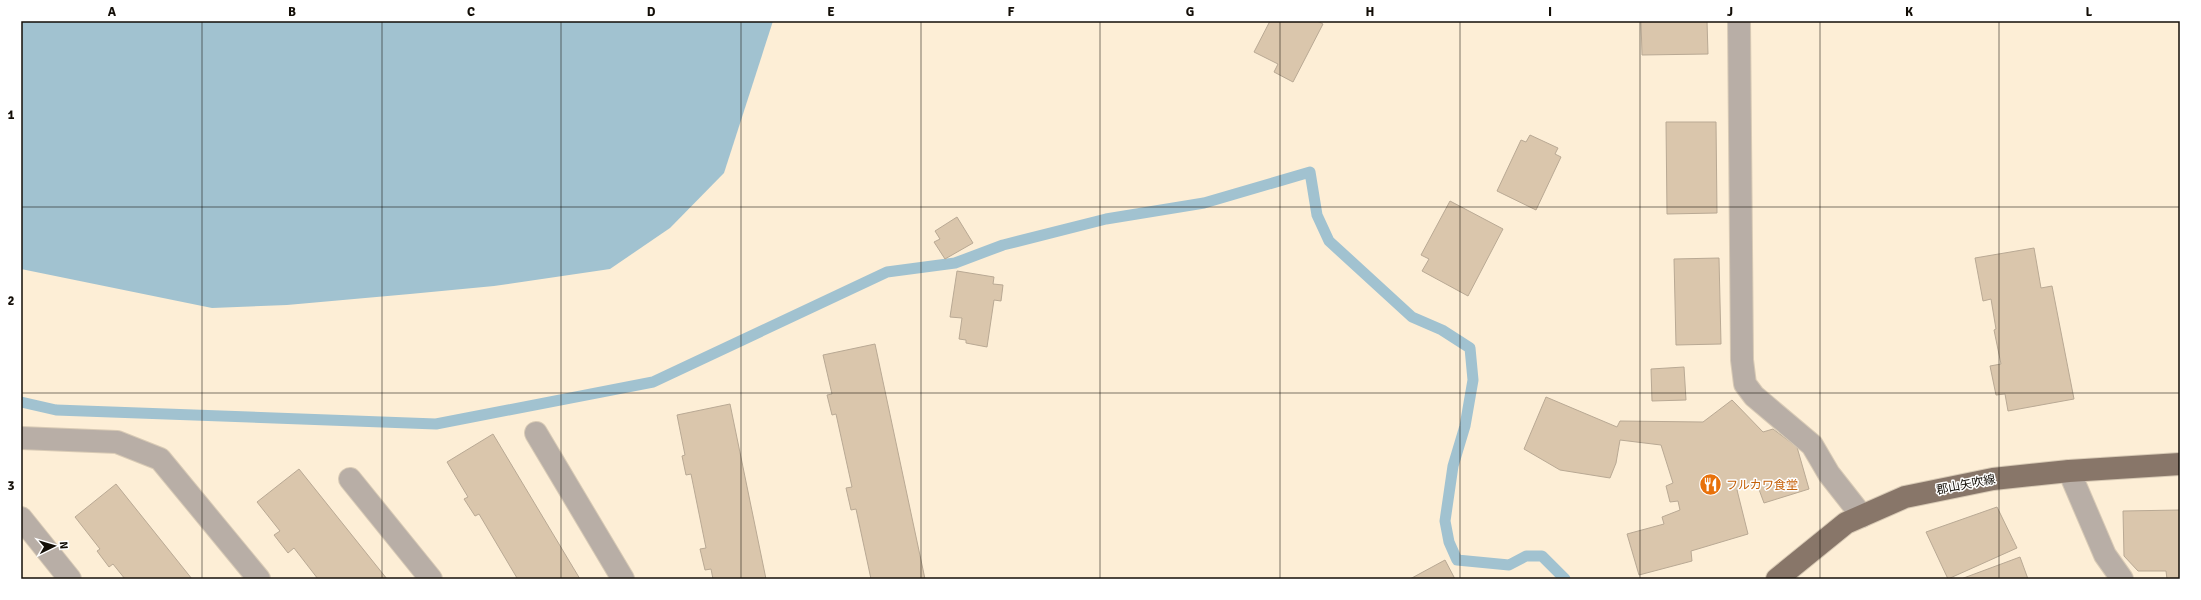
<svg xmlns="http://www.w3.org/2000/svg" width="2201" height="600" font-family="Signika,'Noto Sans JP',sans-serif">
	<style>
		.water { fill: #a1c2d0 }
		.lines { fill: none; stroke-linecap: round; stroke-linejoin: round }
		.stream { stroke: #a1c2d0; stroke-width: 11 }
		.building { fill: #dac6ac; stroke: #b9a994 }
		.street-casing { stroke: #d8cab5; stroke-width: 24 }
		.primary-casing { stroke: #d8cab5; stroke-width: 24 }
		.street { stroke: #b8aea6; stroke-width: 22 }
		.primary { stroke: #887669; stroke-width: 22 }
		.grid { fill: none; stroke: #130e07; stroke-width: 1; stroke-opacity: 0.55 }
		.labels { text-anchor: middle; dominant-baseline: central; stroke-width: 3; stroke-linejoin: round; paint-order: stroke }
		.food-label { font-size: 12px; fill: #c56008; stroke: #fff; text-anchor: start }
		.street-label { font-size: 12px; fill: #130e07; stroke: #fff }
		.neatline { fill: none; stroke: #130e07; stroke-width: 1.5 }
		.grid-label { font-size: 13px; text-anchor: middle; font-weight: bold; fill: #130e07 }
	</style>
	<rect width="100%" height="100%" fill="#fdeed6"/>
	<path class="water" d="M21,21h752l-49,152 -54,55 -60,41 -116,17 -84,8 -123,11 -75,3 -191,-39z"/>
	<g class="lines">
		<path class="stream" d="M21,402l35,8 380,14 217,-42 234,-110 68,-9 48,-18 103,-26 98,-16 106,-31 7,43 12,26 83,76 30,13 28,18 3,32 -8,46 -12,40 -8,55 4,21 8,18 52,5 17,-9h16l23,23"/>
	</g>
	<path class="building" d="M1270,21h47l6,3 -30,58 -19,-10 4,-8 -24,-12z
		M1641,21h66l1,33 -66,1z
		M1666,122h50l1,91 -50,1z
		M1530,135l28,13 -3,6 6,3 -25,53 -39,-19 24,-51 5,2z
		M1450,201l53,28 -35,67 -46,-25 7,-12 -8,-4z
		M957,217l16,26 -28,16 -11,-17 6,-3 -5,-8z
		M2034,248l7,40 11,-2 22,113 -66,12 -3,-17 -9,1 -6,-29 11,-2 -7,-34 2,-1 -5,-30 -8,2 -8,-43z
		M1719,258l2,86 -45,1 -2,-86z
		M957,271l37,6 -1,7 10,1 -2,16 -7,-1 -7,47 -21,-4v-3l-7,-1 3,-21 -12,-1z
		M875,344l50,235h-54l-15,-70 -5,1 -5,-22 6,-1 -16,-73 -4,1 -5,-20 5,-1 -9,-39z
		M1684,367l2,33 -34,1 -1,-32z
		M1546,397l71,30 3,-6 83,1 29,-22 31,32 10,-3 24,18 12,42 -45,14 -7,-19 -20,6 11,44 -57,17 1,10 -53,14 -12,-41 37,-10 -2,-7 18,-7 -2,-9 -8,1 -4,-16 7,-3 -12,-38 -41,-5 -4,23 -6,15 -50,-8 -36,-21z
		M730,404l36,175h-53l-2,-10 -6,1 -5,-21 6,-1 -15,-74 -5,1 -4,-19 3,-1 -8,-40z
		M493,434l87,145h-64l1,-1 -38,-64 -4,2 -11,-17 4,-2 -21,-35z
		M299,469l88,110h-69l-24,-31 -6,5 -14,-18 6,-4 -23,-29z
		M116,484l76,95h-67l-12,-15 -4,3 -12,-16 3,-2 -25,-32z
		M1997,507l20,41 -69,31 -22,-47z
		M2180,510v69h-13l-1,-8h-28l-14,-15 -1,-45z
		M2020,557l8,22h-67z
		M1445,560l10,19h-45z"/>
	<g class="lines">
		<defs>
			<path id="street" d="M1739,21l3,339 3,24 9,12 58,49 17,29 33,42
				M536,433l87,146
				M21,438l96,4 43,17 99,120
				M2069,471l36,84 17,24
				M350,479l81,100
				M21,518l49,61"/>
			<path id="primary" d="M1777,579l69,-56 59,-26 88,-18 76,-8 111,-7"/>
		</defs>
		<use href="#street" class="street-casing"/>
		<use href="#primary" class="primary-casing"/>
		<use href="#street" class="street"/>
		<use href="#primary" class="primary"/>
	</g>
	<path class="grid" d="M202,21v558M382,21v558M561,21v558M741,21v558M921,21v558M1100,21v558M1280,21v558M1460,21v558M1640,21v558M1820,21v558M1999,21v558M21,207h2159M21,393h2159"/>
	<defs>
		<symbol id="restaurant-disc" viewBox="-11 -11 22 22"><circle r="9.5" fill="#e8710a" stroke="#fff"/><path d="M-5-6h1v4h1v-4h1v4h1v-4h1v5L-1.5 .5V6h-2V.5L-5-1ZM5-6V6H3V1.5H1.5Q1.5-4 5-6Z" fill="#fff"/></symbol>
	</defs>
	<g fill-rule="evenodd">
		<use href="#restaurant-disc" x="1698" y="472" width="25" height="25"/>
	</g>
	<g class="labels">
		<g class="food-label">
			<text x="1726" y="485">フルカワ食堂</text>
		</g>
		<g class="street-label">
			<text transform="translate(1966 485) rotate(-11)">郡山矢吹線</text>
		</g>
	</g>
	<rect width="2201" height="600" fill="none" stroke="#ffffff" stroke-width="44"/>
	<g transform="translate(54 546) rotate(85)" stroke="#ffffff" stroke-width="3" paint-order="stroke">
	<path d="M0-3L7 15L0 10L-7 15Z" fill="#130e07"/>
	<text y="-6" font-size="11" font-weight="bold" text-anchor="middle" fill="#130e07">N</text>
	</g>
	<rect x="22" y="22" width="2157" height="556" class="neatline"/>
	<g class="grid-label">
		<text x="112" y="16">A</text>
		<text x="292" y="16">B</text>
		<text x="471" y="16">C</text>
		<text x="651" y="16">D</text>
		<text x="831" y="16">E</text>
		<text x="1011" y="16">F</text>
		<text x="1190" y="16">G</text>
		<text x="1370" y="16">H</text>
		<text x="1550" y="16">I</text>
		<text x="1730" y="16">J</text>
		<text x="1909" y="16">K</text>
		<text x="2089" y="16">L</text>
		<text x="11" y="119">1</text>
		<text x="11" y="305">2</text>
		<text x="11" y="490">3</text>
	</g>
</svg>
